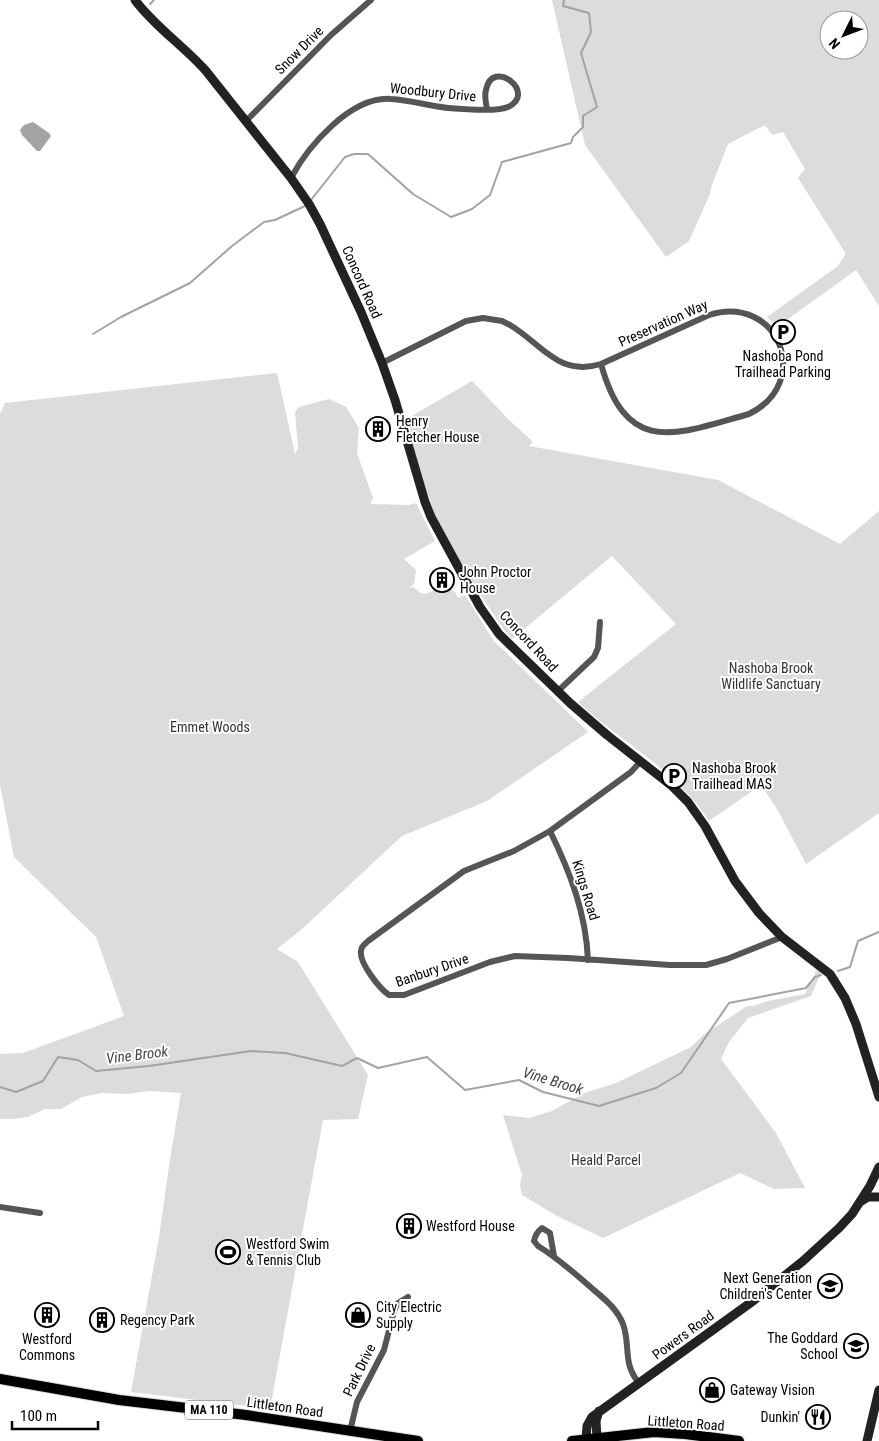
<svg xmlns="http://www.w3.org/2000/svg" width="879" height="1441" font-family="'Roboto Condensed',sans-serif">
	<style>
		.green { fill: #dcdcdc; fill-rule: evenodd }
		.water { fill: #a3a3a3 }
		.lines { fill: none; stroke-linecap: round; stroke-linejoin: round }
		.stream { stroke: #a3a3a3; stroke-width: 2 }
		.primary-casing { stroke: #dbdbdb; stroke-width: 12 }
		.street { stroke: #555; stroke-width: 6 }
		.secondary { stroke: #222; stroke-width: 9 }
		.primary { stroke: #000; stroke-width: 10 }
		.labels { text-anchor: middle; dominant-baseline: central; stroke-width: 4; stroke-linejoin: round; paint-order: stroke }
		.shield { fill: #fff; stroke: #4c4c4c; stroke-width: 1 }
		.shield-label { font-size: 12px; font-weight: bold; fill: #000 }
		.street-label { font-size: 14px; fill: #000; stroke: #fff }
		.poi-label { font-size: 14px; fill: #000; stroke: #fff; text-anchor: start }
		.park-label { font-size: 14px; fill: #333; stroke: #fff }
		.water-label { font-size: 15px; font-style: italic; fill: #444; stroke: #fff }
	</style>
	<rect width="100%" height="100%" fill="#fff"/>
	<path class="green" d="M552,0h327v306l-23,-36 -79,57 -10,-10 71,-51 8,-12 -48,-76 7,-9 -22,-37 -11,3 -7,-10 -37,19 -17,43 -1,7 -21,47 -23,16 -81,-112zM829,20h30v30h-30z
		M277,373l18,81 3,-6 -3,-36 4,-5 30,-8 17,8 13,21 -2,25 16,45 -3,6 40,1 6,-2 19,38 -31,18 12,11 -2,14 -5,4 5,-1 5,5 6,2 22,-8 8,6 3,6 7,-3 28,45 95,92 -101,69 -85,35 -100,93 -25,20 21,13 70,113 -10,44 -35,1 -53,289 -139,-17 28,-155 11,-78 11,-66 -31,-2 -23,3 -26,-1 -19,4 -21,12h-16l-17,8 -15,2h-13v-65l23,-1 101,-37 -28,-79 -82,-80 -14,-72v-371l5,-11z
		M472,381l36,38 25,23 -4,4 189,34 122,64 39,-33v302l-73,51 -29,-55 -16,-24 -52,36c-34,-52 -87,-78 -131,-119l98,-78 -64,-68 -100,83 -7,-8 -32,-47 -38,-69 -19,-54 -8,-43z
		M817,969l4,4 -10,23 -63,22 -19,24 -8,17 55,74 29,55 -31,1 -34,-16 -137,65 -46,-22 -35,-21 -2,-10 2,-10 -19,-60 26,3 23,-7 32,-18 32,-10 75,-36 12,-12 44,-29h6l15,-5 37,-7z"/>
	<path class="water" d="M33,122l16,11 2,3 -11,15h-3l-15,-16 -2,-5 4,-5z"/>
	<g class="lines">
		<path class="stream" d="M150,4l4,-4
			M311,200l34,-43 9,-3h14l45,40 38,23 21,-8 18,-14 12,-33 69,-19 2,-6 10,-10v-11l14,-9 -16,-54 10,-21 -2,-19 -26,-7 1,-6
			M93,334l28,-17 69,-34 42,-37 32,-24 11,-2 30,-14
			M838,971l12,-4 8,-26 21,-9
			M0,1087l16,5 27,-11 15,-24 20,3 18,11 53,-5 102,-15 34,2 57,13 15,-8 21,10 49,-11 38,33 54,-10 24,12 56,14 57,-18 25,-15 48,-70 77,-15 9,-11 6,-2"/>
		<defs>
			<path id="primary" d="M0,1379l119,21 127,15 172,26
				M572,1441l82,-9 31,2 54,7"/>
		</defs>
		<use href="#primary" class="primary-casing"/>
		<path class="street" d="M246,121l85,-86 40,-35
			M291,178c17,-32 60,-82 100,-79 19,1 38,7 57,9 12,1 50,4 60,-1 30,-14 -16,-50 -22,-17 -2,6 0,13 1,19
			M382,363l84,-42 17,-3 19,3 8,4c32,19 48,52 91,39l108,-49c69,-22 105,67 40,99 -72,20 -122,44 -148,-50
			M558,691l36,-34 4,-9 2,-26
			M641,761l-10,11 -81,59 -36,20 -50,20 -96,70c-3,3 -7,5 -7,10 -2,12 19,38 28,44h15l86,-33 25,-6 53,2 102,7h36l21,-6 55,-22
			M550,831c20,41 36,82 38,129
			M0,1207l40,6
			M554,1256l-4,-23 -8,-5c-5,4 -7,7 -8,13l4,5c18,11 33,24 49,38 13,12 29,22 36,40 8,22 -1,39 16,59
			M350,1431l7,-29 27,-52 10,-39 4,-8 10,-6"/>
		<path class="secondary" d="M135,0c20,27 49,46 71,71l85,107 18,26 11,20 41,88 21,51 13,37 30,102 6,15 49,90 19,27 71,69 37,32 65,51 16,16 17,24 30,55 24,32 23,24 48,37 15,24 11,26 23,73
			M860,1202l8,-5h11
			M597,1438l-1,-17 3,-10
			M586,1439l1,-13 5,-9 161,-116 50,-40 36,-33 13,-14 18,-28 9,-19
			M867,1441l12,-51"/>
		<use href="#primary" class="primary"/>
	</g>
	<defs>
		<symbol id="parking-ring" viewBox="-11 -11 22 22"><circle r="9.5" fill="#fff" stroke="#000" stroke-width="1.5"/><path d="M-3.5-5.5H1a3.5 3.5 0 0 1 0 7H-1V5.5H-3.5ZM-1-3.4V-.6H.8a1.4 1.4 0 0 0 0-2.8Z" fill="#000"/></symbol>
		<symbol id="building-ring" viewBox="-11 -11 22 22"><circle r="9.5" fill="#fff" stroke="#000" stroke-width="1.5"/><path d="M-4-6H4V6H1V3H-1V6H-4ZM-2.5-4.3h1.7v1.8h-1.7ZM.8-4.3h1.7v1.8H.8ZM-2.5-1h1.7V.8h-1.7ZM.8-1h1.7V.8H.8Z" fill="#000"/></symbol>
		<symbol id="stadium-ring" viewBox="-11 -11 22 22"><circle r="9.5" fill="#fff" stroke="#000" stroke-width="1.5"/><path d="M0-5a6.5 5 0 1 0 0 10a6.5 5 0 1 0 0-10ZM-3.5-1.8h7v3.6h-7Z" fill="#000"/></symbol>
		<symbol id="school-ring" viewBox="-11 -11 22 22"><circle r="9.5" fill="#fff" stroke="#000" stroke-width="1.5"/><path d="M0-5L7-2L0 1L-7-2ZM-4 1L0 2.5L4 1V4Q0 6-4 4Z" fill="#000"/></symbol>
		<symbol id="shop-ring" viewBox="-11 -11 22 22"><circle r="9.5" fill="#fff" stroke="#000" stroke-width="1.5"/><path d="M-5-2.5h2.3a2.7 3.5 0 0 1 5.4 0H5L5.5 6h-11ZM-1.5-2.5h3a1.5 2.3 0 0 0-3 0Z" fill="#000"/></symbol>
		<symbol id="restaurant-ring" viewBox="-11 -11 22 22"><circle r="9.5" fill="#fff" stroke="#000" stroke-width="1.5"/><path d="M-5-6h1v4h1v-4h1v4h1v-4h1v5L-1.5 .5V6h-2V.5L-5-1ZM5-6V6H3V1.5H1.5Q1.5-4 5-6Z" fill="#000"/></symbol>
	</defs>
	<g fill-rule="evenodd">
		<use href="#parking-ring" x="769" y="318" width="28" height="28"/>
		<use href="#building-ring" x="364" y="415" width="28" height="28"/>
		<use href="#building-ring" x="428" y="566" width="28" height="28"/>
		<use href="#parking-ring" x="660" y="762" width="28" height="28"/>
		<use href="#building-ring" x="395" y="1212" width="28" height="28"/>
		<use href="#stadium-ring" x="214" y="1238" width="28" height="28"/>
		<use href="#school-ring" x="816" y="1272" width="28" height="28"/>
		<use href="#building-ring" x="33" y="1301" width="28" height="28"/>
		<use href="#shop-ring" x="344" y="1301" width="28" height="28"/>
		<use href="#building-ring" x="88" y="1306" width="28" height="28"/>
		<use href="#school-ring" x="842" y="1332" width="28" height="28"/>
		<use href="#shop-ring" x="698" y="1376" width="28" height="28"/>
		<use href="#restaurant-ring" x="804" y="1403" width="28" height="28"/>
	</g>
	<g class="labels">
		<rect class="shield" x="185" y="1400.5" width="48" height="19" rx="4"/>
		<g class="shield-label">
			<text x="209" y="1410">MA 110</text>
		</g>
		<g class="street-label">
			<text transform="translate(299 50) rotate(-45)">Snow Drive</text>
			<text transform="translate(433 92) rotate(6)">Woodbury Drive</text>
			<text transform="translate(362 282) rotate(66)">Concord Road</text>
			<text transform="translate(663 323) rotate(-24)">Preservation Way</text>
			<text transform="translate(529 641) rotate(47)">Concord Road</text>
			<text transform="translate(586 890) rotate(73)">Kings Road</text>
			<text transform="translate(432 970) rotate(-19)">Banbury Drive</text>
			<text transform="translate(683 1335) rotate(-36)">Powers Road</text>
			<text transform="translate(359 1370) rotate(-64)">Park Drive</text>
			<text transform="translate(285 1407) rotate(8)">Littleton Road</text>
			<text transform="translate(686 1423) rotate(4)">Littleton Road</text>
		</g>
		<g class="poi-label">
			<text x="783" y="356" text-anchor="middle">Nashoba Pond<tspan x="783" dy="16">Trailhead Parking</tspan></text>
			<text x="396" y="421">Henry<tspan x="396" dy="16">Fletcher House</tspan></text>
			<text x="460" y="572">John Proctor<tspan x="460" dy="16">House</tspan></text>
			<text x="692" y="768">Nashoba Brook<tspan x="692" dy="16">Trailhead MAS</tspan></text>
			<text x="426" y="1226">Westford House</text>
			<text x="246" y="1244">Westford Swim<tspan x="246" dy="16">&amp; Tennis Club</tspan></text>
			<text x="812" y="1278" text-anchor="end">Next Generation<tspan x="812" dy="16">Children's Center</tspan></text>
			<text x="376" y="1307">City Electric<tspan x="376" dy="16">Supply</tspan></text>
			<text x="120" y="1320">Regency Park</text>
			<text x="838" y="1338" text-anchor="end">The Goddard<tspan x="838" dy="16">School</tspan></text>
			<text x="47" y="1339" text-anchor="middle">Westford<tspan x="47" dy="16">Commons</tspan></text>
			<text x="730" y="1390">Gateway Vision</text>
			<text x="800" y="1417" text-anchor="end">Dunkin'</text>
		</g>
		<g class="park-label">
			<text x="771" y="668">Nashoba Brook<tspan x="771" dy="16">Wildlife Sanctuary</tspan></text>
			<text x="210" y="727">Emmet Woods</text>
			<text x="606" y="1160">Heald Parcel</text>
		</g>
		<g class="water-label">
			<text transform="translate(137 1055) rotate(-7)">Vine Brook</text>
			<text transform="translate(553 1081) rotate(17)">Vine Brook</text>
		</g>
	</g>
	<g transform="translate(844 35) rotate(228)"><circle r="24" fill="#ffffff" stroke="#999999"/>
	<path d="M0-4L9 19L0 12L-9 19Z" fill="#000000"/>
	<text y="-8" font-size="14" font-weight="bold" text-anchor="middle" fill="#000000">N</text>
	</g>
	<path d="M12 1421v8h86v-8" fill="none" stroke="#000000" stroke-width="2.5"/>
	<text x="20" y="1421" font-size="15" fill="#000000" stroke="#ffffff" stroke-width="4" paint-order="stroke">100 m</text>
</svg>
